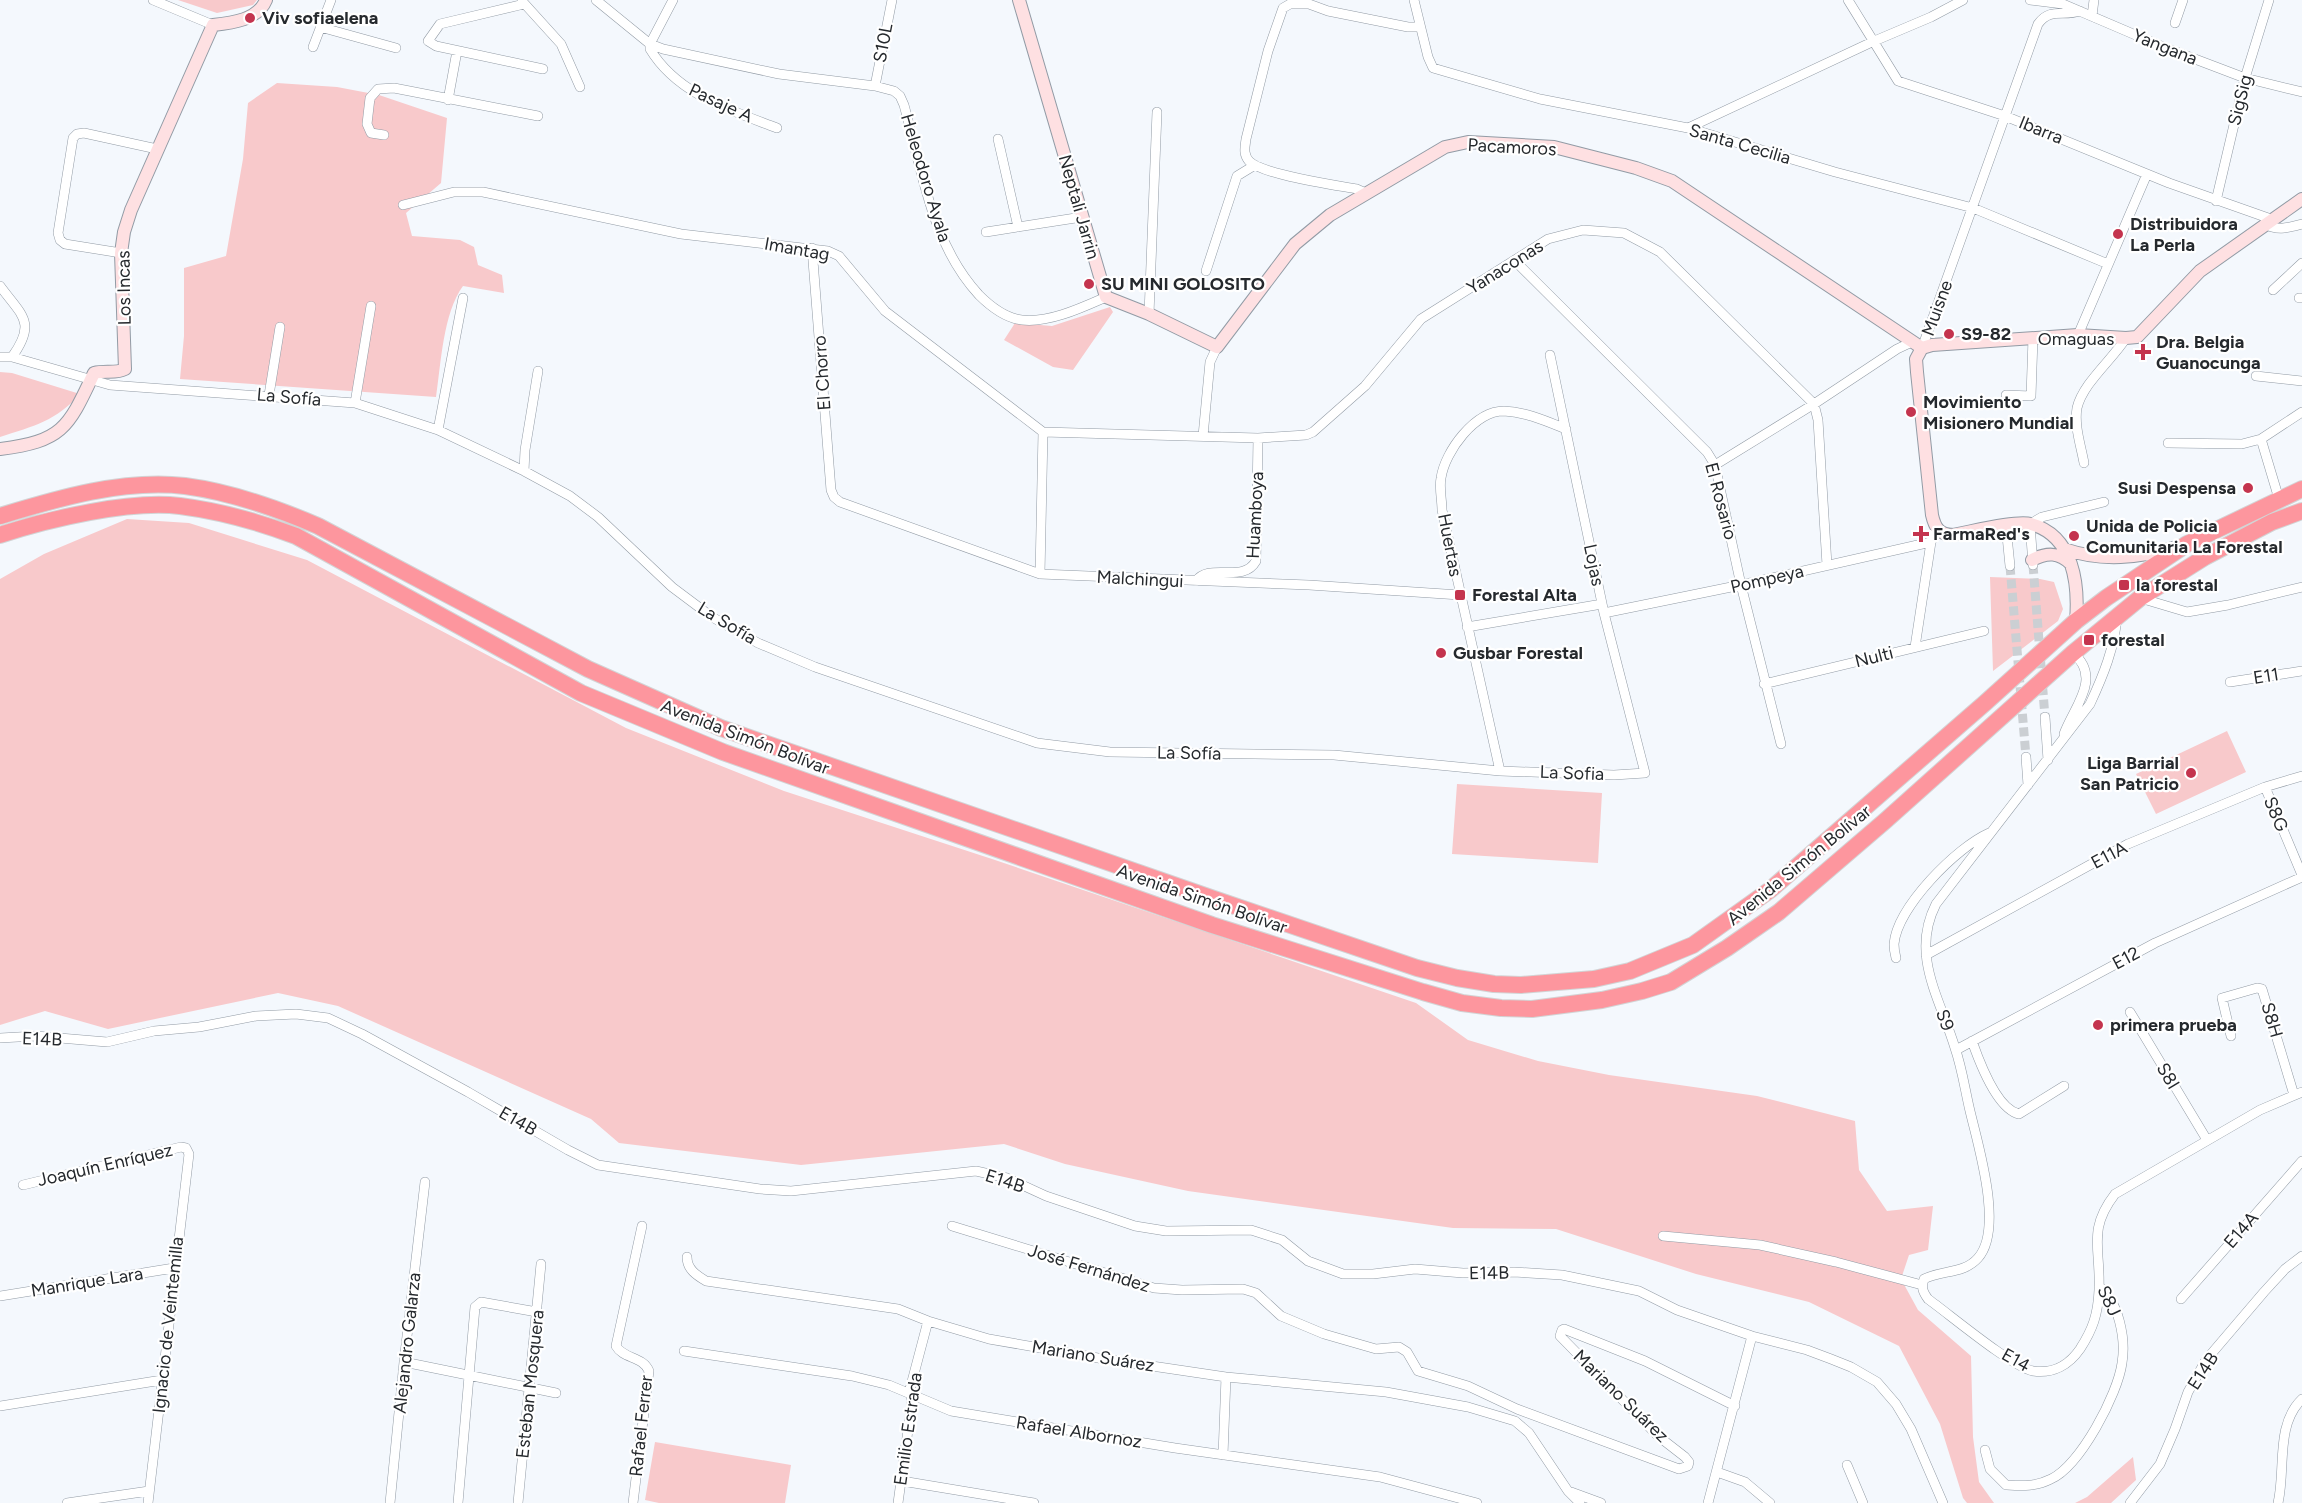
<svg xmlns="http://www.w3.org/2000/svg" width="2302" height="1503" font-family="Figtree,sans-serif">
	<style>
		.green { fill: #f8c9cb }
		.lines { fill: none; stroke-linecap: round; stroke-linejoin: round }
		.street-tunnel { stroke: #cbcfd3; stroke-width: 9; stroke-dasharray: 9 4.5; stroke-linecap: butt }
		.street-casing { stroke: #929ba5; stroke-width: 10 }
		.secondary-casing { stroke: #929ba5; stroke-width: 14 }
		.highway-casing { stroke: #d3d4d5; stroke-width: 18 }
		.street { stroke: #fff; stroke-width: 9 }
		.secondary { stroke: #fee0e2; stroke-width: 12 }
		.highway { stroke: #fd969e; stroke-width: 16 }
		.poi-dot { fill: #c4344e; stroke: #fff; stroke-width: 2 }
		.labels { text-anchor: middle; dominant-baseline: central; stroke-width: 4.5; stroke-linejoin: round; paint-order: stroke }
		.poi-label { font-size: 18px; font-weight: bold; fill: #25292d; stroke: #fff; text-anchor: start }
		.street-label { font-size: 18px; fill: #25292d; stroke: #fff }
	</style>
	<rect width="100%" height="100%" fill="#f4f8fd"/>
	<path class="green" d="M178,0h79l-4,5 -36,8z
		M277,83l60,4 42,8 68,23 -6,65 -35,30 6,23 48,4 14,7 4,18 24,10 2,18 -41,-7c-20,27 -22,78 -27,111l-256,-18 4,-43v-68l42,-12 17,-97 5,-56z
		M1110,307l3,5 -40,58 -20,-3 -49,-27 11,-17 37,3z
		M0,372l12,1 68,21c-24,27 -46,32 -80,43z
		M127,519l62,4 118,37 319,168 158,63 208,68 424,144 52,37 70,21 71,14 148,21 98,25 4,49 28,41 46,-5 -5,44 -19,5 -8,24 17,31 53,46 2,81 6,45 15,21h-27l-4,-5 -23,-74 -41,-78 -90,-44 -113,-28 -140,-45 -103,-1 -265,-37 -123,-27 -61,-20 -203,21 -182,-22 -28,-24 -253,-113 -60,-13 -170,36 -63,-18 -45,14v-446l44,-25z
		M1990,577l50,2 14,3 9,27 -5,12 -65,50z
		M2227,731l19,41 -90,42 -20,-40z
		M1457,784l145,9 -4,70 -146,-9z
		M655,1442l136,23 -6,38h-126l-14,-3z
		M2133,1457l3,23 -25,23h-36l12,-6z"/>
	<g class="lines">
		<path class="street-tunnel" d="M2033,565l12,152
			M2010,566l16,191"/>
		<defs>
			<path id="street" d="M153,0l60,25
				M596,0l54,44 13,5 116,25 96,12 19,5 6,5 4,9c18,65 27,138 75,190 11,11 26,23 43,25 27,3 59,-12 84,-23
				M673,0l-23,44v5c27,45 80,61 127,79
				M1414,0l14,57 5,11 107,31 148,29 147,44 138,36 135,56
				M1848,0l50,81 107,35 164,67 102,36
				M2030,0l33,4 103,44 79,30 57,14
				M522,1l39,43 19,43
				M524,4l-84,20 -12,17 8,5 107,23
				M2092,16l2,-16
				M2175,23l8,-23
				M320,27l76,21
				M313,47l18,-47
				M875,86l17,-86
				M448,100l9,-49
				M1688,128l184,-86 59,-25 32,-17
				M384,135l-13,-2 -4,-9 3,-26 8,-9 16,-1 144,28
				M998,139l20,88
				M1366,193l-9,-4c-22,-4 -94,-14 -108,-28 -6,-7 -4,-14 -3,-22l22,-88 15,-43 7,-4h19l19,7 80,16h12
				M2216,201l29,-123 24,-78
				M403,205l51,-13h29l198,42 147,17 11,5 46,55 158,121 215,6 48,-3 7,-3 52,-46 56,-67 127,-80 35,-9 41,3 36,19 154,152 4,16 9,145
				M2264,224c14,7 23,4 38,0
				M986,232l96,-15
				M812,248l19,242 3,7 6,5 200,72 269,11 151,10
				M121,253l-56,-9 -5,-4 -2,-7 15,-95 4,-4 7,-1 73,16
				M1515,261l192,191 8,13 26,120 40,159
				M1206,271l31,-95 18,-11
				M0,286c22,30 37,36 12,71
				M2273,290l29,-27
				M2299,298h3
				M1149,314l8,-202
				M2078,335l69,-161
				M1922,348l116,-324c12,-17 25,-7 42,-13
				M0,357h12l98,28 245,18 83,27 86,41 46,25 28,21 74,70 40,30 46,26 57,24 222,76 73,9 224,3 166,16 114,4 31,-2 -41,-160 -54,-258
				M2256,376l46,5
				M269,395l11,-68
				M2006,395l25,1 2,-58
				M355,403l16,-97
				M438,430l25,-132
				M1203,436l7,-74 7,-15
				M2168,443l74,1 19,-5
				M2084,463c-3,-17 -10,-37 -7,-55 6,-25 35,-48 49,-70
				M1715,465l99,-61 83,-55 15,-7
				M524,471l1,-21 13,-79
				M2279,499l-18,-60 41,-27
				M2006,526l4,40
				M2033,565l-3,-41 12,-7 62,-15
				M1040,574l3,-142
				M1196,581c14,-19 47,3 60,-20l2,-123
				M2140,598l47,14 41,-7 74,-18
				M1604,613l137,-28 190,-43
				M2117,616c-2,31 -14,60 -27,88l-154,200c-26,51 4,94 19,144 7,20 10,42 15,63 8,34 34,118 8,147 -14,16 -36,12 -54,21 -3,9 -1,13 4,20 21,15 84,68 105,72 20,3 36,-6 47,-22 13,-20 18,-35 19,-59 2,-41 -12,-60 16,-96l145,-84 42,-18
				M1467,627l135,-23
				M1915,647l16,-105 6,-13
				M2230,682l72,-11
				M1764,684l220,-53
				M2045,717l3,43
				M2064,734c9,-26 39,-56 9,-81
				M2026,757l2,28
				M1500,771l-58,-261c0,-10 -3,-22 -1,-32 4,-27 34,-67 63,-67 22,1 42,10 62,18
				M2265,787l37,88
				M1926,955l202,-111 137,-57 37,-11
				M1896,958c-1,-4 -2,-9 -2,-14 3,-37 63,-97 95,-111
				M2130,1012l77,128
				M2231,1036l-9,-38 35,-10 5,1 32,106
				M0,1038l36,-2 71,6 47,-11 45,-4 57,-11 40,-2 32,4 34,16 106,58 100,58 30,15 162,24 31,2 185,-20 31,7 39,18 89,30 31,5 85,-1 31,10 26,21 35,13h30l42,-5 48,4 51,-1 48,3 77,16 38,19 75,26 55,14 24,9 20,8 26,15 19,22 15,25 32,74
				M1972,1041c7,20 25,68 47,73l45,-28
				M1956,1050l199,-107 147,-66
				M23,1185l158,-38 5,1 3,6 -41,349
				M952,1226l202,62 28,2 61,-1 13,4 25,23 43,18 52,15 23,-2 8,5 11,19 50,15 49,23 162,60 9,-3 1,-4 -4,-5 -27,-21 -96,-98 -2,-2 2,-6 2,-1 81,32 90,45
				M1663,1236l97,9 76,17 86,23
				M687,1257c0,12 9,18 19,24l192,28 30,12 61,18 109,19 128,19 160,15 82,15 47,14 14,12 39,58 12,12
				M0,1296l174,-28
				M2181,1299l121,-138
				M684,1351l168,25 37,9 62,26 224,37 205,29 97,26
				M404,1362l152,31
				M0,1406l162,-26
				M1985,1450l5,19 16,16c16,1 29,2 45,-6 29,-13 67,-85 71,-116 4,-24 -3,-61 -23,-77
				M1223,1455l3,-78
				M1847,1465l16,38
				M1717,1472l28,10 25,21
				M902,1481l132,22
				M1571,1492l30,11
				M67,1503l82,-12
				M390,1503l14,-141 21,-180
				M458,1503l17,-196 6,-5 56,10
				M518,1503l23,-239
				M633,1503l16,-132c-6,-15 -26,-12 -33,-25l26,-120
				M898,1503l14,-102 -2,-12 18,-68
				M1708,1503l44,-167
				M2130,1503l30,-39 15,-35 13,-37 18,-32 58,-68 21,-23 17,-13
				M2278,1503c8,-34 -3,-78 24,-104"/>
			<path id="secondary" d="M1019,0l87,297 43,17 68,33 78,-103 35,-29 115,-68 23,-5 86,5 82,21 36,13 250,167
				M1922,348l10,-3 146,-10 48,3 11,-1 63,-66 102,-72
				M1922,348l-6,11 1,13 15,143c3,13 7,19 20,20 18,-3 64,-15 79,-11 43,12 48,61 45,97
				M0,449c63,-8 68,-21 94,-76 11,-3 22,1 31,-4l-4,-116 3,-21 7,-22 82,-185c19,-2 45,-5 53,-25
				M2064,549c38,13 75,9 113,-2
				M2032,560c15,-8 27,-8 39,4"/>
			<path id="highway" d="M0,516c59,-18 123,-37 185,-30 46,6 91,22 133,40l270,143 133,59 496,172 200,68 40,10 37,6 27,1 73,-6 36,-8 63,-26 77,-55 215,-187 91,-82 30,-23 81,-54 115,-55
				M0,535c49,-16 129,-35 180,-29 39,5 79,16 116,30l285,157 142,59 489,173 211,67 39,11 39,5 31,1 70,-9 40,-9 29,-9 56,-34 52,-36 106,-91 188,-168 67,-55 65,-41 67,-35 30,-11"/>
		</defs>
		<use href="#street" class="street-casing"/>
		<use href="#secondary" class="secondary-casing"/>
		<use href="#highway" class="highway-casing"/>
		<use href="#street" class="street"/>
		<use href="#secondary" class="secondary"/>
		<use href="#highway" class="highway"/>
	</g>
	<g class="poi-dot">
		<circle cx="250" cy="18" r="6"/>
		<circle cx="2118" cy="234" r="6"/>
		<circle cx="1089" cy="284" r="6"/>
		<circle cx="1949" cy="334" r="6"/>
		<path d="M2140 343h6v6h6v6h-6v6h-6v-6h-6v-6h6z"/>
		<circle cx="1911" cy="412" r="6"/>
		<circle cx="2248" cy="488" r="6"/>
		<path d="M1918 525h6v6h6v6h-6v6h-6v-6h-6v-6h6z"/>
		<circle cx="2074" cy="536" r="6"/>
		<rect x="2118" y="579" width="12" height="12" rx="3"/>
		<rect x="1454" y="589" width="12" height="12" rx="3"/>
		<rect x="2083" y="634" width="12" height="12" rx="3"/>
		<circle cx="1441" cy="653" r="6"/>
		<circle cx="2191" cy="773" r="6"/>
		<circle cx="2098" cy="1025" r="6"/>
	</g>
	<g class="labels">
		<g class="poi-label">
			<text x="262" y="18">Viv sofiaelena</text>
			<text x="2130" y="224">Distribuidora<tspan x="2130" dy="21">La Perla</tspan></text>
			<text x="1101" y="284">SU MINI GOLOSITO</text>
			<text x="1961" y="334">S9-82</text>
			<text x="2156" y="342">Dra. Belgia<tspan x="2156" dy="21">Guanocunga</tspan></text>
			<text x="1923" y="402">Movimiento<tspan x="1923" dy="21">Misionero Mundial</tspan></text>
			<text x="2236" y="488" text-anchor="end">Susi Despensa</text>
			<text x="2086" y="526">Unida de Policia<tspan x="2086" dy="21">Comunitaria La Forestal</tspan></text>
			<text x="1933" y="534">FarmaRed's</text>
			<text x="2136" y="585">la forestal</text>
			<text x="1472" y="595">Forestal Alta</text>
			<text x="2101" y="640">forestal</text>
			<text x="1453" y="653">Gusbar Forestal</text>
			<text x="2179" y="763" text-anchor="end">Liga Barrial<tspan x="2179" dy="21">San Patricio</tspan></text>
			<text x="2110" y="1025">primera prueba</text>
		</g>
		<g class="street-label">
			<text transform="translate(883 43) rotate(-79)">S10L</text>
			<text transform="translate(2165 47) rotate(22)">Yangana</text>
			<text transform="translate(2240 100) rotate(-76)">SigSig</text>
			<text transform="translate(721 103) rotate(25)">Pasaje A</text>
			<text transform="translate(2041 130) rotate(22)">Ibarra</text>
			<text transform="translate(1740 144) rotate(16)">Santa Cecilia</text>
			<text transform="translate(1512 147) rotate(3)">Pacamoros</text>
			<text transform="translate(926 178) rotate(73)">Heleodoro Ayala</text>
			<text transform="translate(1079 207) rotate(74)">Neptali Jarrin</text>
			<text transform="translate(797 249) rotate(10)">Imantag</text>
			<text transform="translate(1505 267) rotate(-32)">Yanaconas</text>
			<text transform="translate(124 288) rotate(-91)">Los Incas</text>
			<text transform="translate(1937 308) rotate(-70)">Muisne</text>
			<text x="2076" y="339">Omaguas</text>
			<text transform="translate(822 373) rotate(-94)">El Chorro</text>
			<text transform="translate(289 397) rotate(5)">La Sofía</text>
			<text transform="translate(1721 501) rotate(75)">El Rosario</text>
			<text transform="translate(1255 515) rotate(-87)">Huamboya</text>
			<text transform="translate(1450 545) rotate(79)">Huertas</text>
			<text transform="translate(1594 565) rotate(78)">Lojas</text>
			<text transform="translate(1140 579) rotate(3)">Malchingui</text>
			<text transform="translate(1767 579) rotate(-13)">Pompeya</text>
			<text transform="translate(727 623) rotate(31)">La Sofía</text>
			<text transform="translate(1874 657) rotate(-14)">Nulti</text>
			<text transform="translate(2266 676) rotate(-9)">E11</text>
			<text transform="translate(745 737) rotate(21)">Avenida Simón Bolívar</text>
			<text transform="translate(1189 753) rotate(1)">La Sofía</text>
			<text transform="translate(1572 773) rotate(2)">La Sofia</text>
			<text transform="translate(2276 814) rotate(67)">S8G</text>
			<text transform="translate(2109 855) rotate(-28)">E11A</text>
			<text transform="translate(1799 865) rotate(-39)">Avenida Simón Bolívar</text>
			<text transform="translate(1202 899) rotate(19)">Avenida Simón Bolívar</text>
			<text transform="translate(2126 958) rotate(-28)">E12</text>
			<text transform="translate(1945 1020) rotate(70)">S9</text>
			<text transform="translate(2272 1020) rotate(74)">S8H</text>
			<text transform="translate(42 1039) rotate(2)">E14B</text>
			<text transform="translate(2168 1076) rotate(59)">S8I</text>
			<text transform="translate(518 1121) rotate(30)">E14B</text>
			<text transform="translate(105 1165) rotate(-13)">Joaquín Enríquez</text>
			<text transform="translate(1005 1181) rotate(18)">E14B</text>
			<text transform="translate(2241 1230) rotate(-49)">E14A</text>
			<text transform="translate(1089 1268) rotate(17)">José Fernández</text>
			<text transform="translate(1489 1273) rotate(-1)">E14B</text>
			<text transform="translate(87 1282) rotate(-9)">Manrique Lara</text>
			<text transform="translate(2109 1301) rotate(65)">S8J</text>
			<text transform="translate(168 1325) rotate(-84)">Ignacio de Veintemilla</text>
			<text transform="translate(407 1343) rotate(-84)">Alejandro Galarza</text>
			<text transform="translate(1093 1356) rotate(9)">Mariano Suárez</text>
			<text transform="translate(2016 1360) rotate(29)">E14</text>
			<text transform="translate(2203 1371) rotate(-57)">E14B</text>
			<text transform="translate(530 1384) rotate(-84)">Esteban Mosquera</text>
			<text transform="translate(1621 1396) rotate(44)">Mariano Suárez</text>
			<text transform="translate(641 1426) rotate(-84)">Rafael Ferrer</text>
			<text transform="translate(908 1429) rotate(-82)">Emilio Estrada</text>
			<text transform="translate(1079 1432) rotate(9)">Rafael Albornoz</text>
		</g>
	</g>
</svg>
